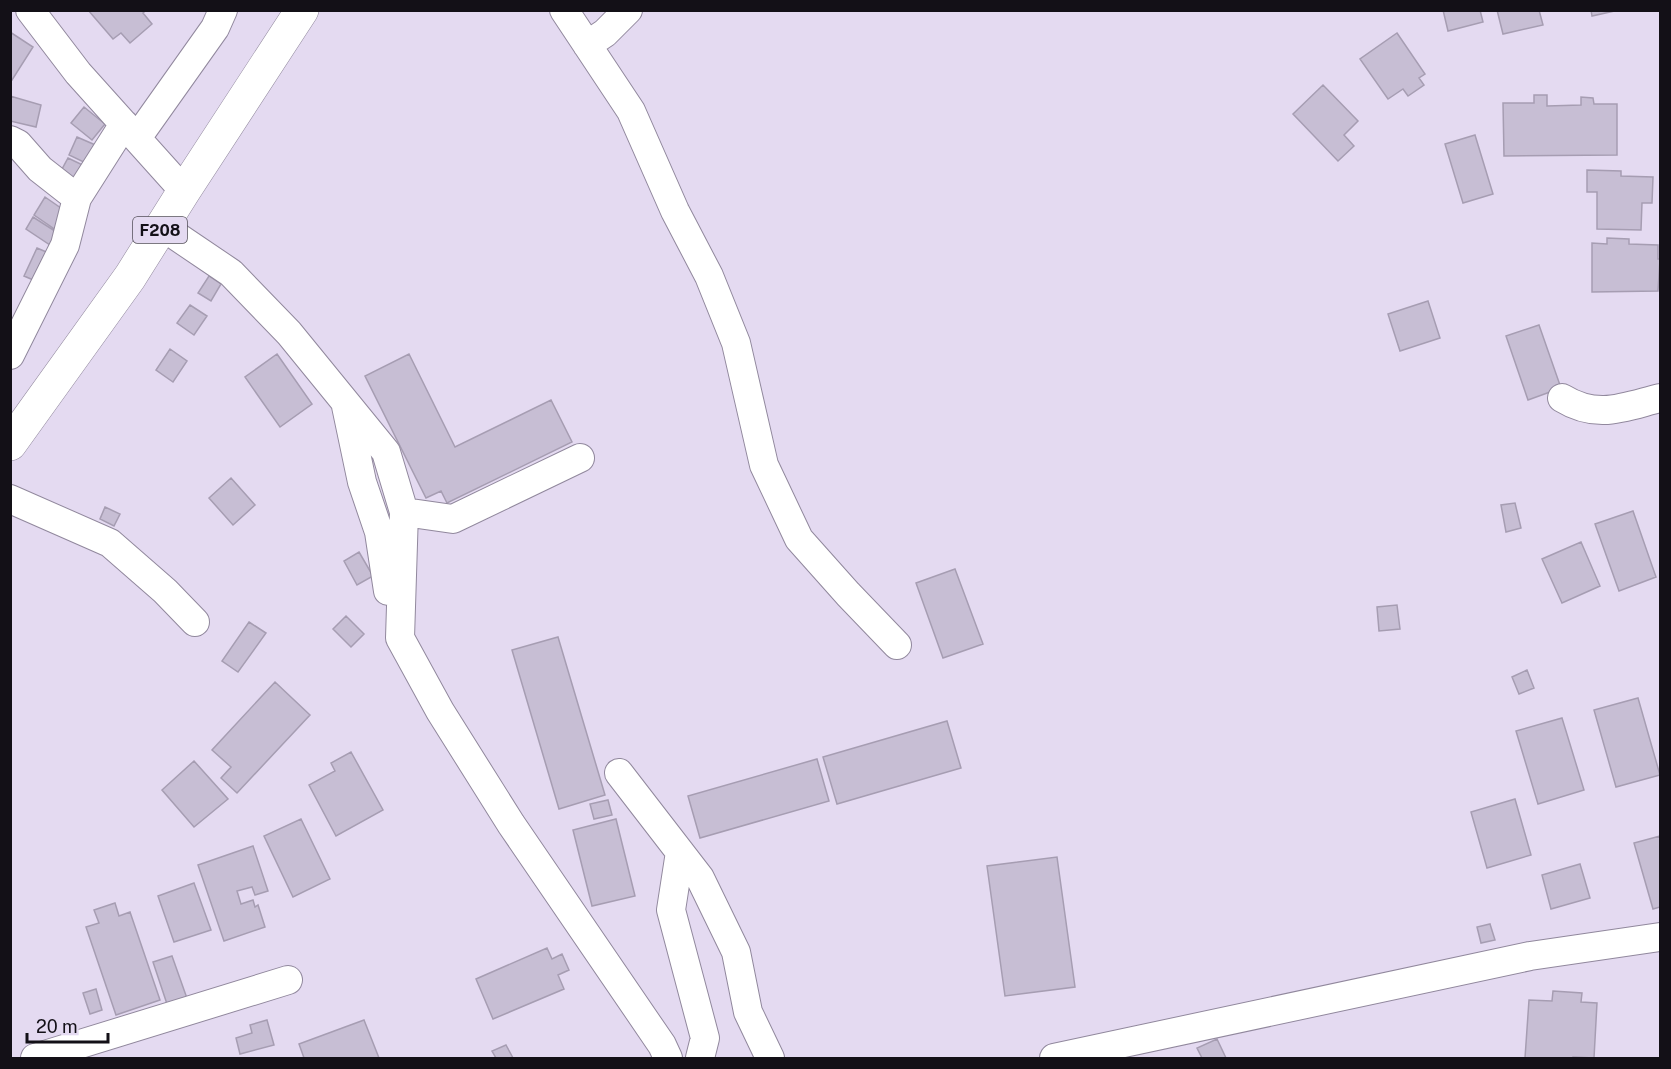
<svg xmlns="http://www.w3.org/2000/svg" width="1671" height="1069" font-family="'Public Sans',sans-serif">
	<style>
		.building { fill: #c7bed4; stroke: #a69db2; stroke-width: 1.5 }
		.lines { fill: none; stroke-linecap: round; stroke-linejoin: round }
		.street-casing { stroke: #91889d; stroke-width: 30 }
		.primary-casing { stroke: #91889d; stroke-width: 34 }
		.street { stroke: #fff; stroke-width: 28 }
		.primary { stroke: #fff; stroke-width: 33 }
		.labels { text-anchor: middle; dominant-baseline: central; stroke-width: 4.5; stroke-linejoin: round; paint-order: stroke }
		.shield { fill: #e4daf1; stroke: #524d58; stroke-width: 1.5 }
		.shield-label { font-size: 16px; font-weight: bold; fill: #131017 }
	</style>
	<rect width="100%" height="100%" fill="#e4daf1"/>
	<path class="building" d="M88,10h58l-3,3 9,11 -22,19 -9,-10 -8,6z
		M1443,10h37l3,12 -35,9z
		M1497,10h42l4,15 -40,9z
		M1591,10h28l-27,6z
		M10,32l23,15 -21,33 -2,-1z
		M1397,33l28,41 -6,4 5,7 -16,11 -5,-7 -15,10 -28,-40z
		M1323,85l35,36 -14,14 10,11 -16,15 -45,-47z
		M1534,95h13v11l34,-1v-8l12,1 1,6h23v51l-113,1 -1,-53h31z
		M10,96l31,9 -5,22 -26,-6z
		M84,107l21,17 -13,16 -21,-17z
		M1475,135l18,59 -30,9 -18,-59z
		M77,137l23,10 -8,19 -23,-11z
		M68,158l21,10 -8,14 -20,-11z
		M1587,170l34,1v5l32,1 -1,26h-10l-1,27 -44,-1v-37h-10z
		M45,197l23,16 -12,17 -22,-15z
		M33,217l25,16 -8,12 -24,-16z
		M1607,238l22,1v5l29,1v14h2l-2,32 -66,1v-49l15,1z
		M37,248l14,6 -13,28 -14,-6z
		M209,276l12,8 -10,17 -13,-8z
		M1428,301l12,37 -40,13 -12,-37z
		M190,305l17,11 -13,19 -17,-12z
		M1539,325l22,63 -33,12 -22,-64z
		M170,349l17,12 -14,21 -17,-12z
		M277,354l35,50 -32,23 -35,-50z
		M409,354l46,93 96,-47 21,42 -125,61 -6,-12 -15,7 -61,-122z
		M231,478l24,27 -22,20 -24,-27z
		M1515,503l6,25 -15,4 -5,-27z
		M105,507l15,7 -6,12 -14,-7z
		M1633,511l23,66 -37,14 -24,-67z
		M1581,542l19,44 -38,17 -20,-44z
		M359,552l14,24 -16,9 -13,-24z
		M955,569l28,75 -40,14 -27,-75z
		M1397,605l3,24 -21,2 -2,-24z
		M346,616l18,18 -13,13 -18,-18z
		M249,622l17,11 -28,39 -16,-11z
		M558,637l47,158 -46,14 -47,-159z
		M1527,670l7,18 -15,6 -7,-17z
		M275,682l35,33 -73,78 -16,-15 10,-11 -19,-17z
		M1638,698l22,77 -44,12 -22,-77z
		M1562,718l22,72 -46,14 -22,-73z
		M947,721l14,47 -124,36 -14,-47z
		M351,752l32,58 -47,26 -27,-51 26,-14 -4,-8z
		M817,759l12,42 -129,37 -12,-42z
		M194,761l34,38 -34,28 -32,-37z
		M1515,799l16,56 -44,13 -16,-56z
		M608,800l4,15 -18,4 -4,-15z
		M301,819l29,60 -37,18 -29,-61z
		M616,819l19,77 -43,10 -19,-76z
		M1660,836v71l-7,2 -19,-66z
		M253,846l15,45 -13,4 -3,-8 -15,4 4,13 12,-4 2,7 3,-2 7,22 -41,14 -26,-76z
		M1057,857l18,130 -70,9 -18,-130z
		M1580,864l10,34 -39,11 -9,-34z
		M194,883l17,47 -37,12 -16,-46z
		M115,903l4,13 11,-4 30,88 -44,15 -30,-88 13,-4 -5,-13z
		M1490,924l5,16 -14,3 -4,-16z
		M547,948l5,11 10,-5 7,16 -11,5 6,14 -71,30 -17,-40z
		M172,956l17,48 -20,6 -16,-48z
		M96,989l6,21 -12,4 -7,-21z
		M1553,991l29,2 -1,9 16,1 -3,55 -21,-1 -1,1h-47l4,-58 23,1z
		M267,1020l7,25 -34,9 -4,-16 16,-5 -2,-8z
		M364,1020l15,38h-75l-5,-14z
		M1217,1039l9,19h-24l-5,-10z
		M506,1045l7,13h-17l-4,-7z"/>
	<g class="lines">
		<defs>
			<path id="street" d="M30,10l48,63 106,118
				M564,10l67,101 44,100 34,65 27,67 28,122 35,74 49,55 49,51
				M587,45l18,-12 23,-23
				M137,138l78,-110 8,-18
				M10,140l8,4 22,25 37,29
				M163,227l68,46 58,60 97,119 18,60 -4,126 40,73 71,113 151,221 6,13
				M10,355l55,-110 12,-47 47,-74
				M1562,398c36,22 62,9 98,0
				M346,406l16,76 17,50 9,59
				M10,499l100,44 55,48 30,31
				M404,512l49,7 127,-61
				M619,773l81,105 36,74 12,60 22,46
				M680,852l-9,58 34,128 -5,20
				M35,1058l253,-78
				M1054,1058l476,-102 130,-19"/>
			<path id="primary" d="M10,444l120,-167 54,-86 118,-181"/>
		</defs>
		<use href="#street" class="street-casing"/>
		<use href="#primary" class="primary-casing"/>
		<use href="#street" class="street"/>
		<use href="#primary" class="primary"/>
	</g>
	<g class="labels">
		<rect class="shield" x="133" y="217" width="54" height="26" rx="4.5"/>
		<g class="shield-label">
			<text x="160" y="230">F208</text>
		</g>
	</g>
	<rect width="1671" height="1069" fill="none" stroke="#131017" stroke-width="24"/>
	<path d="M27 1033v9h81v-9" fill="none" stroke="#131017" stroke-width="3"/>
	<text x="36" y="1033" font-size="18" fill="#131017" stroke="#e4daf1" stroke-width="4.5" paint-order="stroke">20 m</text>
</svg>
